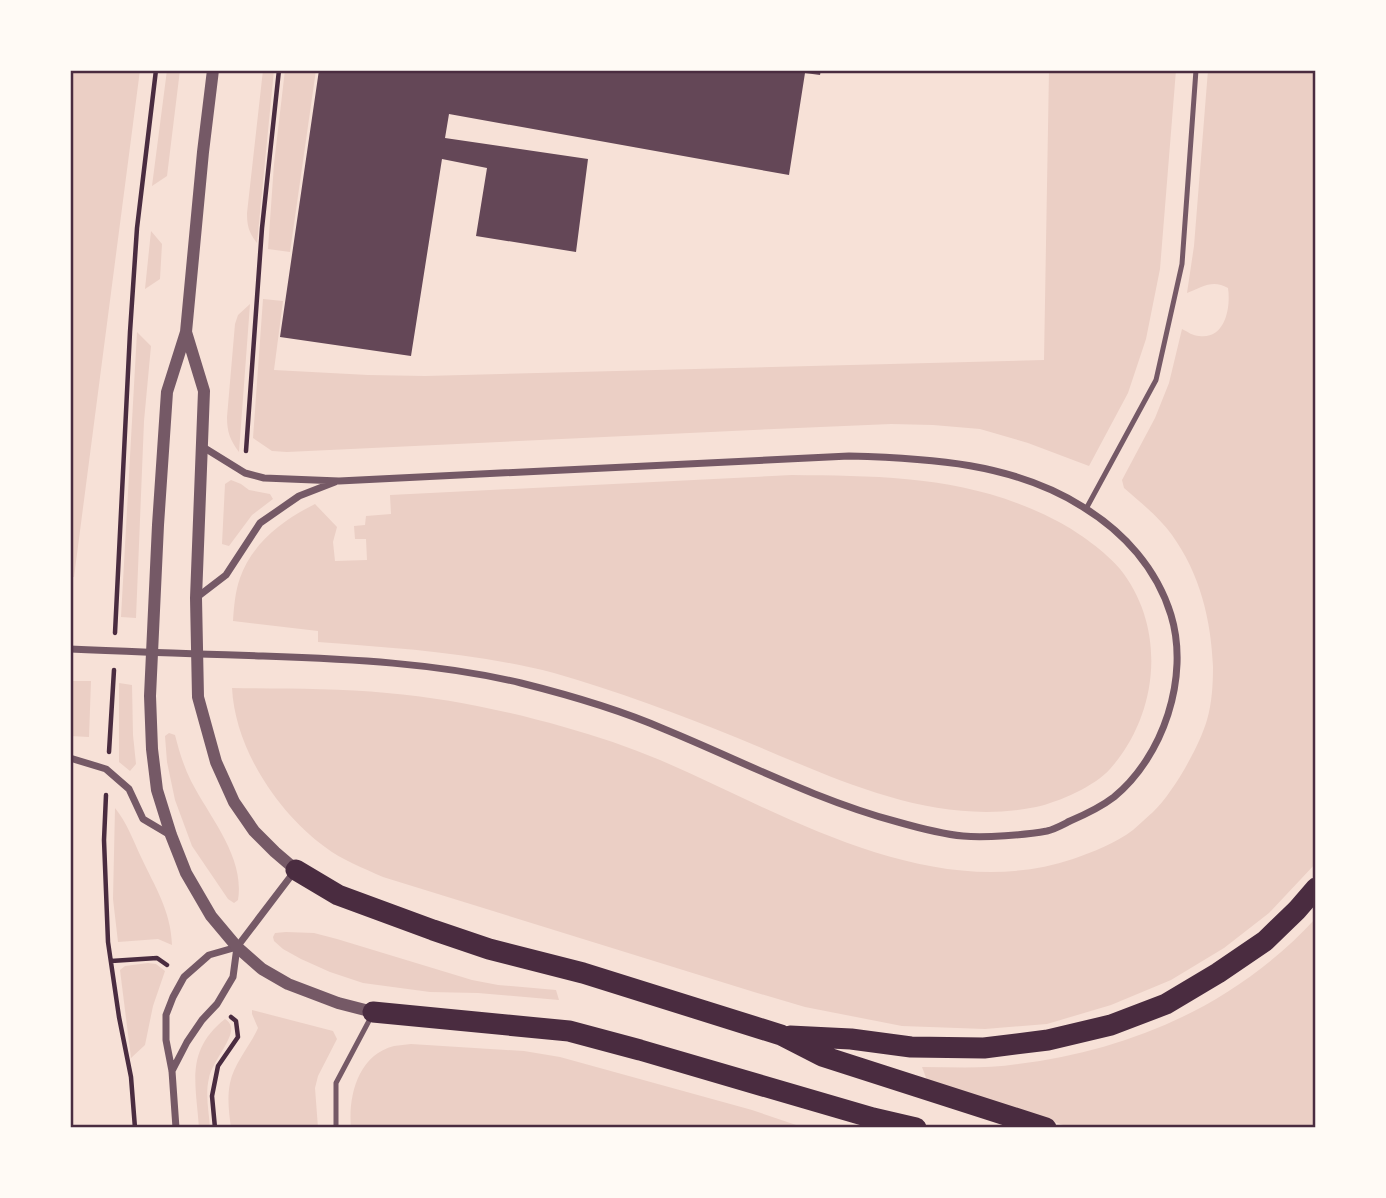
<svg xmlns="http://www.w3.org/2000/svg" width="1386" height="1198" font-family="Commissioner,sans-serif">
	<style>
		.green { fill: #ebcfc5 }
		.building { fill: #644757 }
		.lines { fill: none; stroke-linecap: round; stroke-linejoin: round }
		.path { stroke: #4a2c40; stroke-width: 4.5 }
		.service { stroke: #755966; stroke-width: 5 }
		.minor { stroke: #755966; stroke-width: 7 }
		.tertiary { stroke: #755966; stroke-width: 12 }
		.motorway { stroke: #4a2c40; stroke-width: 21 }
		.neatline { fill: none; stroke: #4a2c40; stroke-width: 2.5 }
	</style>
	<rect width="100%" height="100%" fill="#f7e1d7"/>
	<path class="green" d="M70,70h70l-66,507h-4z
		M167,70h13l-13,106 -15,10z
		M263,70h11l-17,173c-8,-10 -10,-17 -10,-30z
		M285,70h31l-26,182 -22,-3 6,-85z
		M1049,70h127l-16,199 -14,70 -18,54 -39,73 -61,-23 -48,-14 -47,-4 -42,-1 -117,5 -487,23 -15,-1 -19,-13 10,-139 20,2 -9,69 94,5 57,1 619,-16z
		M1208,70h108v793l-47,50 -45,35 -53,32 -60,25 -64,19 -62,5 -83,-3 -97,-19 -51,-15 -371,-115c-20,-9 -41,-17 -58,-30 -48,-35 -90,-99 -93,-159 52,1 104,0 155,5 60,5 120,18 177,34 33,9 65,20 96,33 125,54 272,146 413,99 20,-7 43,-16 60,-29 7,-6 13,-12 20,-18 20,-19 46,-65 54,-92 5,-17 6,-36 6,-53 -2,-48 -13,-93 -41,-132 -13,-18 -32,-33 -48,-47l-2,-8 33,-62 14,-35 13,-54c6,3 11,7 17,7 26,4 32,-28 29,-48 -15,-9 -26,-1 -41,5l7,-47z
		M151,231l11,13 -2,35 -15,10z
		M250,304l-11,148c-9,-12 -12,-20 -12,-35l8,-93 3,-9z
		M137,332l14,14 -7,75 -8,197 -15,-1z
		M792,475c94,1 181,1 267,47 19,10 47,30 61,47 47,59 39,145 -10,200 -15,17 -51,33 -74,38 -104,21 -203,-30 -296,-68 -61,-25 -123,-48 -186,-66 -77,-20 -157,-25 -236,-31v-11l-85,-10c1,-14 2,-29 7,-43 13,-36 43,-58 75,-74l22,23 -4,15 2,19 32,-1 -1,-21h-11l-1,-13 11,-1 1,-9 25,-2 -1,-19z
		M231,480l10,4 8,6 21,4 3,5 -21,16 -23,31 -7,-2 3,-60z
		M70,681h21l-2,56 -19,-1z
		M119,683l13,2 1,50 3,29 -6,7 -11,-9z
		M169,733l6,2c4,16 9,32 16,46 19,37 54,76 47,119l-4,3 -6,-4 -36,-53 -17,-46 -8,-38 -2,-26z
		M115,808c12,15 18,32 26,49 14,30 30,54 31,88l-14,-6 -40,3 -5,-43z
		M1316,918v210h-243l-145,-45 -6,-16c32,0 64,2 96,-3 114,-14 219,-60 298,-146z
		M286,932l28,1 23,6 135,41 26,5 58,5 3,10 -81,-7 -48,-1 -67,-9 -33,-11 -29,-13 -18,-10 -9,-8 -1,-4 2,-4z
		M148,963l8,1 9,7 -12,35 -8,39 -14,13 -11,-88 5,-4z
		M252,1010l81,21 4,8 -19,37 -3,12 3,40h-87c-2,-15 -4,-30 -1,-45 4,-20 20,-37 28,-55l-6,-14z
		M225,1019c3,2 5,4 6,8 3,11 -20,37 -22,51 -4,16 0,34 1,50h-11c-3,-45 -14,-77 26,-109z
		M411,1044l113,7 36,6 192,53 53,18h-454c-3,-32 7,-73 43,-82 6,-1 11,-1 17,-2z"/>
	<path class="building" d="M319,70h502l-1,5 -15,-2 -16,102 -340,-61 -4,24 143,21 -12,93 -100,-16 11,-68 -45,-9 -31,197 -131,-19z"/>
	<g class="lines">
		<path class="path" d="M246,451l16,-223 17,-158
			M115,633l15,-301 7,-104 19,-158
			M109,752l5,-82
			M106,795l-2,45 4,102 11,75 12,60 4,51
			M111,961l46,-3 10,7
			M215,1128l-3,-32 6,-30 20,-29 -2,-16 -5,-4"/>
		<path class="service" d="M1086,509l70,-129 26,-116 14,-194
			M336,1128v-45l35,-66"/>
		<path class="minor" d="M196,598l30,-23 34,-52 39,-27 36,-14
			M70,649c64,3 128,5 193,7 86,3 174,7 258,27 48,12 97,26 143,46 78,32 152,71 234,93 21,6 43,12 65,14 22,2 62,-1 84,-5 8,-2 15,-6 23,-10 14,-6 31,-14 44,-24 49,-40 76,-120 57,-182 -14,-46 -47,-83 -88,-108 -69,-44 -154,-49 -234,-51l-510,25 -75,-3 -19,-5 -42,-26
			M70,758l36,11 23,20 14,30 27,16
			M172,1071l15,-29 15,-22 15,-16 16,-27 4,-30 57,-75
			M176,1128l-4,-57 -6,-31v-25l7,-18 11,-20 25,-22 28,-8"/>
		<path class="tertiary" d="M213,70l-10,82 -17,180 -19,60 -9,133 -8,171 2,53 5,41 14,45 15,38 25,43 26,31 25,22 26,15 50,19 35,9
			M186,332l18,59 -8,207 2,99 18,65 18,40 20,29 21,21 21,18"/>
		<path class="motorway" d="M296,870l42,25 95,35 56,19 94,24 198,62 41,21 224,72
			M373,1012l196,19 71,19 233,68 43,10
			M790,1036l61,3 60,8 73,1 64,-8 63,-15 55,-21 52,-31 47,-32 32,-31 19,-22"/>
	</g>
	<rect width="1386" height="1198" fill="none" stroke="#fffaf5" stroke-width="144"/>
	<rect x="72" y="72" width="1242" height="1054" class="neatline"/>
</svg>
